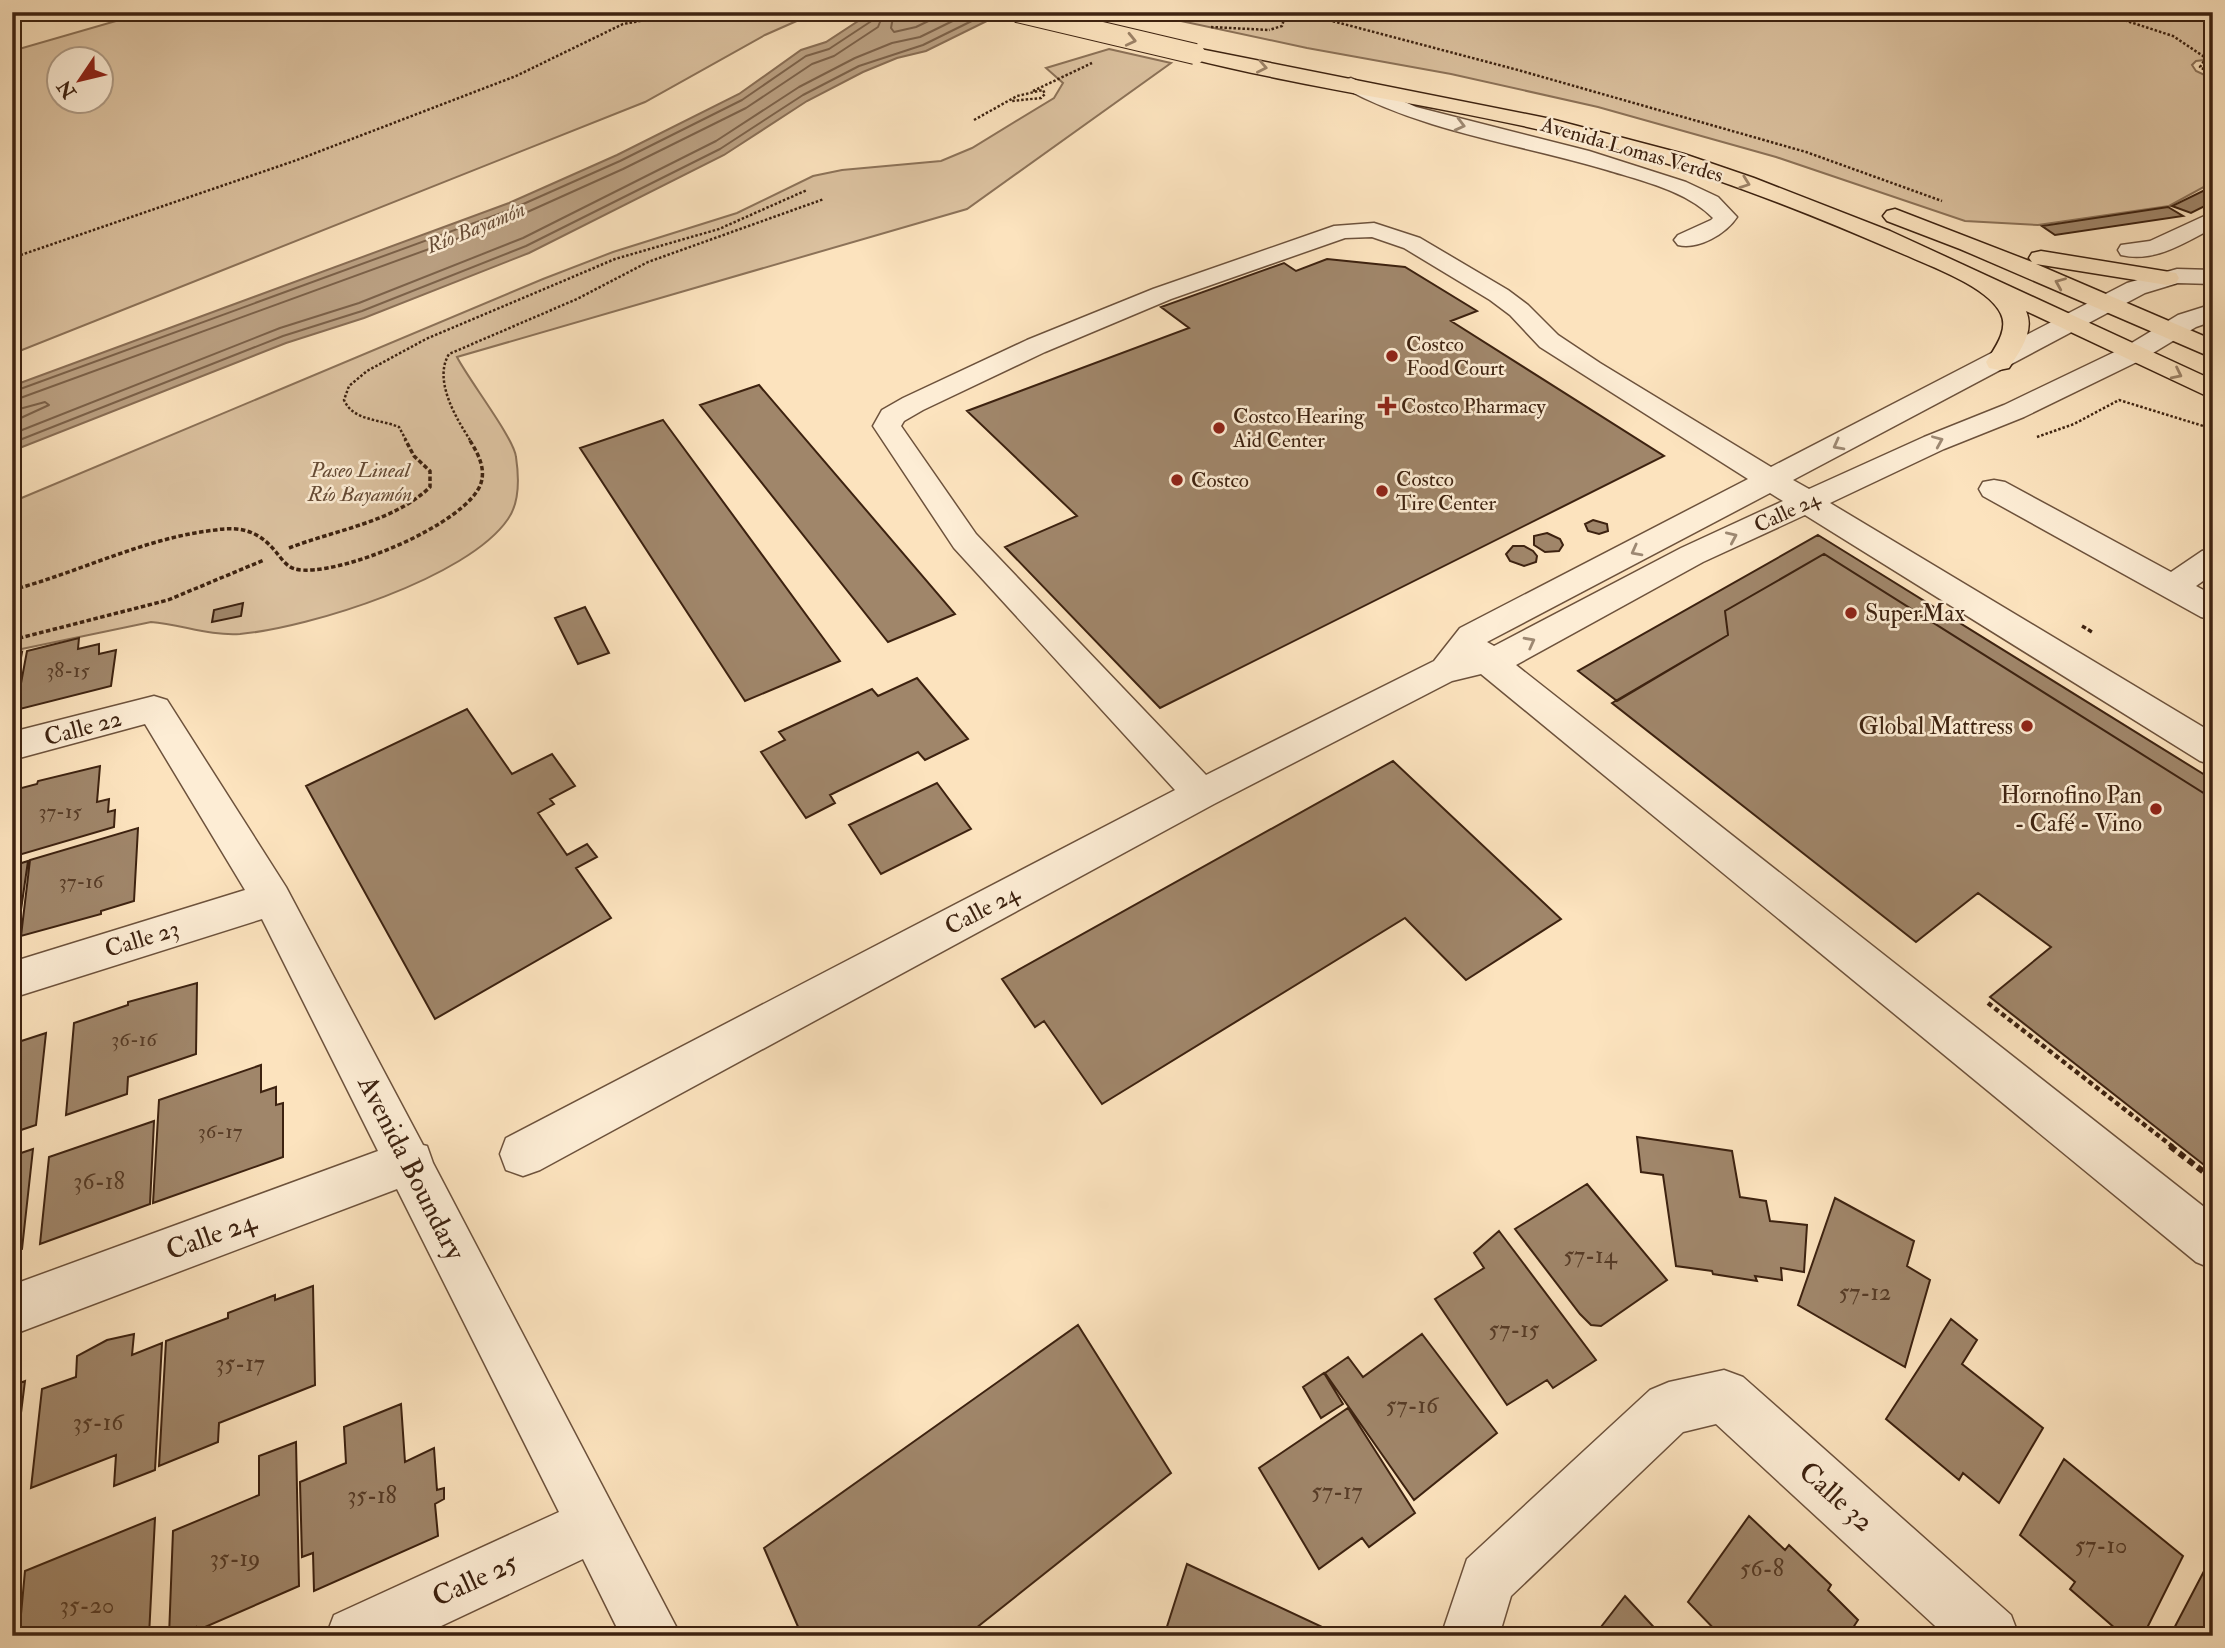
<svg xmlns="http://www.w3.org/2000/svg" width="2225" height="1648" font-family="'IM FELL Double Pica',serif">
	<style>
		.green { fill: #dcc2a0; stroke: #8c7258; stroke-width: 2; fill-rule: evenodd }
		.water { fill: #bba183; stroke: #896e55; stroke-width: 2 }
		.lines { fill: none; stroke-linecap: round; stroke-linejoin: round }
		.shore { stroke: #7c624a; stroke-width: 2 }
		.building { fill: #a0866a; stroke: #3d2210; stroke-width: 2 }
		.minor-casing { stroke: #6d523c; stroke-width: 3 }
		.highway-casing { stroke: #3d2210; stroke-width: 3 }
		.path-far3 { stroke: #3d2210; stroke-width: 2.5; stroke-dasharray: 2.5 2; stroke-linecap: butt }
		.path-far2 { stroke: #3d2210; stroke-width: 3.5; stroke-dasharray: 4.5 2.5; stroke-linecap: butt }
		.path-far1 { stroke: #3d2210; stroke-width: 4.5; stroke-dasharray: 5 3.5; stroke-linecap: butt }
		.path { stroke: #3d2210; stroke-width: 6; stroke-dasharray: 7 4.5; stroke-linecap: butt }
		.minor { fill: #fdedd5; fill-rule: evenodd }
		.highway { fill: #fce3be; fill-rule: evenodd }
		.highway-bridge-casing { stroke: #3d2210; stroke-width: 22; stroke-linecap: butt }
		.path-bridge { stroke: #3d2210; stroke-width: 2.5; stroke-dasharray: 2.5 2; stroke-linecap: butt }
		.highway-bridge { stroke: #fce3be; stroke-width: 20 }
		.oneway { stroke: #9c8267 }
		.oneway2 { stroke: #9d8872 }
		.poi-dot { fill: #8f2418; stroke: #fdedd5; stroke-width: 2.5 }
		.labels { text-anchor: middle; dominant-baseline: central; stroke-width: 5; stroke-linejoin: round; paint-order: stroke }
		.far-street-label { font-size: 21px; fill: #3d2210; stroke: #fdedd5 }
		.far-water-label { font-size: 21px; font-style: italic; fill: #694e38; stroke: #fdedd5 }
		.far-poi-label { font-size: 21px; fill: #3d2210; stroke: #fdedd5; text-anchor: start }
		.far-park-label { font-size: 21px; font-style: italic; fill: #654a34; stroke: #fdedd5 }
		.number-label { font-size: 21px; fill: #563b26 }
		.poi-label { font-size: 24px; fill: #3d2210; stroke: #fdedd5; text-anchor: end }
		.street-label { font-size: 24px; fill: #3d2210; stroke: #fdedd5 }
		.near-number-label { font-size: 24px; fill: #563b26 }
		.near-street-label { font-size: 28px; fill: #3d2210; stroke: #fdedd5 }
	</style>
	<rect width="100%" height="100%" fill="#fce3be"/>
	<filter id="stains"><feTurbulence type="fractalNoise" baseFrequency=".00286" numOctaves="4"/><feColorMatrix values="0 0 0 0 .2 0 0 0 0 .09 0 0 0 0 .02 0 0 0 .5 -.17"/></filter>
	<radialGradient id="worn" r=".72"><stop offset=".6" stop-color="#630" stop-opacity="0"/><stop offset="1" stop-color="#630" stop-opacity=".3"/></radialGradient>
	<path class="green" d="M147,12h670l-52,23 -120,67 -633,252v-303zM60,60h42v42h-42z
		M1139,12h1074v47l-17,2 -4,4 4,6 17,8v103l-44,24 -131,19 -73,-4 -189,-64 -178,-50 -147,-33 -144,-26z
		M1109,49l62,14 -204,146 -510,148c11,22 57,81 59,100 3,20 4,45 -8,62 -40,59 -199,109 -268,115 -32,2 -59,-10 -89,-12l-139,29v-149l531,-223 70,-27 124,-39 76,-37 29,-6 99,-9 31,-13 82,-50 9,-15 -17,-15z"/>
	<path class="water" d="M872,12h133l-79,39 -29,7 -34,14 -56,29 -83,54 -195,98 -165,65 -78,25 -274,108v-65l497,-183 108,-48 122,-61 62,-44 25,-8z"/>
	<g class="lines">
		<path class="shore" d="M894,12l-3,16 3,4 22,-5 31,-15
			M12,392l500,-183 108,-48 122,-61 64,-44 23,-7 44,-29 2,-8
			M12,401l502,-183 109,-49 123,-61 66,-44 22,-8 44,-29 6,-15
			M12,411l33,-9 4,3 -37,17
			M12,434l268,-106 79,-25 164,-65 193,-97 83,-54 56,-29 37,-15 28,-6 51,-25
			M12,443l271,-107 79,-25 164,-65 194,-97 83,-54 56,-29 64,-21 67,-33"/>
	</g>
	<path class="building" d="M2213,186v16l-22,11 -19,-7z
		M2168,207l15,9 -128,19 -13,-9z
		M1327,259l78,8 72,44 -26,10 213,135 -504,252 -155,-161 72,-31 -110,-105 222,-83 -28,-21 123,-44 12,8z
		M759,385l196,229 -67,28 -188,-237z
		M663,420l177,241 -95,40 -165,-253z
		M1593,520l14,4 1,7 -9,3 -11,-3 -3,-7z
		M1547,533l13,6 3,6 -4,6 -14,1 -11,-7v-9z
		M1818,535l395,245v19l-389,-245 -99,57 3,24 -111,66 -39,-30z
		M1513,546h11l9,5 4,5 -1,6 -12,4 -14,-5 -4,-7z
		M1824,554l389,245v373l-223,-175 61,-50 -73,-54 -62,49 -304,-239 116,-68 -3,-24z
		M243,603l-2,13 -29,6 2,-12z
		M585,607l24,46 -31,11 -23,-46z
		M79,638l-1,11 21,-5v10l17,-4 -5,36 -95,24 11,-59z
		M22,652l-10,55v-52z
		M917,678l51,61 -43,21 -7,-8 -88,43 5,8 -29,15 -45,-66 24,-12 -6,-8 93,-43 6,7z
		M467,709l45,65 40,-20 23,32 -25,13 4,5 -16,9 29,42 20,-11 10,13 -21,11 35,50 -176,101 -129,-233z
		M1393,761l168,158 -95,61 -61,-62 -303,186 -58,-83 -9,6 -33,-48z
		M100,766l-3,36 12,-3 -1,13 7,-2 -1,17 -102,30 2,-67 23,-6 1,-3z
		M937,783l34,46 -90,45 -32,-49z
		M138,828l-4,73 -33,10v3l-80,22 9,-76z
		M28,861l-11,77 -5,1v-73z
		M197,983l-1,71 -68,23 -1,17 -61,21 8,-92 54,-18v-3z
		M46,1033l-10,92 -24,8v-89z
		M261,1065v27l15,-5v18l7,-2v54l-130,46 6,-103z
		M154,1121l-4,83 -110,40 9,-87z
		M1637,1137l95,14 8,46 26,4 4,20 37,4 -3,47 -23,-4 1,12 -27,-4 2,5 -44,-7 -1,-3 -36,-5 -13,-91 -22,-3z
		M33,1149l-11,100 -10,3v-96z
		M1587,1184l80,96 -66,46 -10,-1 -11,-11 -65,-85z
		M1835,1198l79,43 -7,25 23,14 -25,87 -107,-62z
		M1499,1231l97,129 -43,28 -6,-8 -40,25 -72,-106 49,-31 -10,-15z
		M313,1286l2,99 -96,38 -1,19 -59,24 7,-125 62,-23v-5l47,-18v5z
		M1951,1319l26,21 -15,24 81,64 -44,75 -36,-30 -4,7 -73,-61z
		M1078,1325l93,148 -205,163h-164l-38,-88z
		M134,1334l-2,21 30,-12 -7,127 -41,16 2,-31 -85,33 11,-99 34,-12 1,-21 30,-16z
		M1422,1334l75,99 -83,67 -89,-127 23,-16 15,20z
		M1324,1373l19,31 -22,14 -18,-31z
		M25,1381l-9,72 4,-1 -8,63v-129z
		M401,1404l4,58 29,-14 3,42 7,-2v11l-9,5 3,32 -124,55 -1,-38 -11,4 -2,-75 46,-19 -2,-36z
		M1348,1408l67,105 -46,34 -7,-9 -43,31 -60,-101z
		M296,1442l3,144 -103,45v-4l-19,9h-8l4,-105 86,-36v-39z
		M2064,1459l119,97 -40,80h-19l-54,-47 5,-7 -55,-47z
		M1749,1516l36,34 4,-5 42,40 -3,5 30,30 -9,14 2,2h-130l-33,-34z
		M155,1518l-6,118h-130l6,-65z
		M2213,1554v82h-43z
		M1187,1564l146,68 -1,4h-168z
		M1625,1596l37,40h-68z"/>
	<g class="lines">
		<defs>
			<path id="minor" d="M1351,78l65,29 173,44 97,31 32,15 19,20c-11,17 -39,33 -59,28l-4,-5 4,-5 33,-15 2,-2c-26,-27 -71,-37 -106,-48 -87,-26 -182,-38 -263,-82l-3,-4 3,-4z
				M2213,212v16c-29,15 -58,35 -92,27l-3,-5 3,-5 29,-4z
				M1374,223l46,15 88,52 20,15 30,30 42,28 171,104 356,-184 50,-14 36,1v14l-35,-1 -33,10 -352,187 16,9 115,-52 80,-32 121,-58 53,-32 35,-11v17l-17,6 -53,32 -119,58 -80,32 -114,54 383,230v32l-13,-4 -395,-246 -102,47 -187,103 697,549v55l-17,-7 -715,-588 -29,7 -238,123 -674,366 -17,6 -17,-6 -6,-16 6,-16 669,-348 -221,-242 -81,-122 9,-16 21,-12 124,-58 126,-51 181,-63zM1372,237l32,11 86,52 20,15 30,32 208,132 -288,149 -26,33 -228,114 -230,-241 -75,-108 3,-5 19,-11 122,-58 126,-53 174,-61zM1770,493l13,8 -102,47 -187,98 -7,-4z
				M1994,480l11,2 166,90 31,-21 11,-3v26l-17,12 17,9v25l-12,-3 -218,-121 -4,-7 4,-7z
				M154,696l13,4 119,187 137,258 4,1 6,17 248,473h-60l-38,-77 -163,77h-94l8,-21 225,-103 -162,-323 -385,146v-50l366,-134 -116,-232 -250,79v-36l233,-72 -100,-166 -133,36v-28z
				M1724,1370l19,7 268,238 8,21h-73l-230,-212 -33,8 -172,164 -12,40h-58l26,-77 183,-169 19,-8z"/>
			<path id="highway" d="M1195,48l356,71 133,35 70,24 136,53 323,149v19l-187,-88c9,20 -6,40 -17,57l-10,2 -10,-2 -3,-6c8,-13 23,-32 15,-48 -12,-27 -71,-48 -98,-60 -104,-45 -210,-87 -320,-114 -130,-33 -264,-49 -395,-82l-3,-4z
				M1895,209l137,53 -3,-4 3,-5 9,-2 135,22 3,5 -3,5 -9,2 -131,-21 177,76v18l-253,-109 -73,-28 -4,-5 4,-5z"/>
		</defs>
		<use href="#minor" class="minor-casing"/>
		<use href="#highway" class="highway-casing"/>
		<path class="path-far3" d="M1265,12l19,7 -2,7 -13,4
			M1298,12l220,58 288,82 136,49
			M2099,12l74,24 33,22 -6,9 13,8
			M1177,18l10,-6
			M1033,91l59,-28
			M974,120l43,-24 26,-6 2,4 -4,4 -29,3
			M12,258l285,-98 219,-84 107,-52 40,-7 110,-5
			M2037,437l37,-13 45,-24 94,29
			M406,440l-7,-13c-19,-8 -46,-6 -55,-27l5,-14 18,-15 59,-32 189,-80 104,-30 88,-39
			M470,440c-14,-22 -37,-60 -21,-86l128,-55 71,-37 176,-63"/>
		<path class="path-far2" d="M289,548c46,-18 105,-26 141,-61v-16l-16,-15 -9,-17
			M12,590c68,-18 132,-52 203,-60 26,-4 44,1 61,22 5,6 11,15 19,17 40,10 173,-45 186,-86 5,-16 -4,-31 -12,-44
			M2082,626l10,6
			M12,640l156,-40 96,-40"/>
		<path class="path-far1" d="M1988,1003l185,144"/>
		<path class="path" d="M2170,1146l43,33"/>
		<use href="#minor" class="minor"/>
		<use href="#highway" class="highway"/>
		<defs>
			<path id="highway-bridge" d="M1017,12l178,42"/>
		</defs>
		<use href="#highway-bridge" class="highway-bridge-casing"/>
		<path class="path-bridge" d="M1211,27l58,3"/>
		<use href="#highway-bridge" class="highway-bridge"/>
	</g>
	<defs><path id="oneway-chevron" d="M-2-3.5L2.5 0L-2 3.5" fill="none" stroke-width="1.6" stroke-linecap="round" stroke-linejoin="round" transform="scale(1.75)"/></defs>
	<g class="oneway">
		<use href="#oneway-chevron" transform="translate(1131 40) rotate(13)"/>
		<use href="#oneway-chevron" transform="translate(1262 67) rotate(11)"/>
		<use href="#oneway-chevron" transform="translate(1745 183) rotate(20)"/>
		<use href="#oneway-chevron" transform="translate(2060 283) rotate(-157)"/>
		<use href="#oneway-chevron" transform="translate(2177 374) rotate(26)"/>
	</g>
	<g class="oneway2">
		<use href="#oneway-chevron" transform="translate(1460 125) rotate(14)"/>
		<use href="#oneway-chevron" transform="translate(1938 441) rotate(-23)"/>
		<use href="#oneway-chevron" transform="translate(1838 445) rotate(152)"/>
		<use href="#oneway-chevron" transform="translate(1732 537) rotate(-24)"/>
		<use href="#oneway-chevron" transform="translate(1636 551) rotate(152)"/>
		<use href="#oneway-chevron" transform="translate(1530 642) rotate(-28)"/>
	</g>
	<g class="poi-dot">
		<circle cx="1392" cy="356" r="7"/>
		<path d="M1383.5 395.5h7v7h7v7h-7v7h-7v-7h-7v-7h7z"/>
		<circle cx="1219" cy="428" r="7"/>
		<circle cx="1177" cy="480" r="7"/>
		<circle cx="1382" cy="491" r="7"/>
		<circle cx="1851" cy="613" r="7"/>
		<circle cx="2027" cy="726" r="7"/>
		<circle cx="2156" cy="809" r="7"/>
	</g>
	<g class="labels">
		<g class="far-street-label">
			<text transform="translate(1632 150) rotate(16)">Avenida Lomas Verdes</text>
			<text transform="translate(1787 512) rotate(-25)">Calle 24</text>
		</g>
		<g class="far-water-label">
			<text transform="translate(476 228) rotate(-22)">Río Bayamón</text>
		</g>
		<g class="far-poi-label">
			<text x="1406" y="344">Costco<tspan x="1406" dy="24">Food Court</tspan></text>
			<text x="1401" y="406">Costco Pharmacy</text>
			<text x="1233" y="416">Costco Hearing<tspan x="1233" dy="24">Aid Center</tspan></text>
			<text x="1396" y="479">Costco<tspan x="1396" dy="24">Tire Center</tspan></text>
			<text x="1191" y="480">Costco</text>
		</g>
		<g class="far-park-label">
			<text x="360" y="470">Paseo Lineal<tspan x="360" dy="24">Río Bayamón</tspan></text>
		</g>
		<g class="number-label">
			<text x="68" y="670">38-15</text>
			<text x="60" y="811">37-15</text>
			<text x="81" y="881">37-16</text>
			<text x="134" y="1039">36-16</text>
			<text x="220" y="1131">36-17</text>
		</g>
		<g class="poi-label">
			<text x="1865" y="613" text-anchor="start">SuperMax</text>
			<text x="2013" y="726">Global Mattress</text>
			<text x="2142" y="795">Hornofino Pan<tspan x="2142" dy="28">- Café - Vino</tspan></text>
		</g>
		<g class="street-label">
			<text transform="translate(83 728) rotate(-15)">Calle 22</text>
			<text transform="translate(982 910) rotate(-28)">Calle 24</text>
			<text transform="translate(142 939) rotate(-17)">Calle 23</text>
		</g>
		<g class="near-number-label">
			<text x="99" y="1181">36-18</text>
			<text x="1590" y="1255">57-14</text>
			<text x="1865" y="1292">57-12</text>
			<text x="1514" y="1329">57-15</text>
			<text x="240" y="1363">35-17</text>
			<text x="1412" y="1405">57-16</text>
			<text x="98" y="1422">35-16</text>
			<text x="1337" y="1491">57-17</text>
			<text x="372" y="1495">35-18</text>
			<text x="2101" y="1545">57-10</text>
			<text x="235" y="1558">35-19</text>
			<text x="1762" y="1568">56-8</text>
			<text x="87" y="1605">35-20</text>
		</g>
		<g class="near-street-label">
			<text transform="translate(411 1168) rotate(63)">Avenida Boundary</text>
			<text transform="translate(211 1236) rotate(-20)">Calle 24</text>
			<text transform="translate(1836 1497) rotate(42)">Calle 32</text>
			<text transform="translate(475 1580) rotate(-25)">Calle 25</text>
		</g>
	</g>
	<rect width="2225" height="1648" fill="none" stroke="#fce3be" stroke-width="42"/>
	<rect x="14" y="14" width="2197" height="1620" fill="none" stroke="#3d2210" stroke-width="3.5"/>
	<rect x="21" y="21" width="2183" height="1606" fill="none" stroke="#3d2210" stroke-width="2"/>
	<g transform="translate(80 80) rotate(235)"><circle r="33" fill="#fdedd5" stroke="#b09c86" stroke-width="2"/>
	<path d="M0-5L12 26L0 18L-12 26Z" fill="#8f2418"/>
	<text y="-10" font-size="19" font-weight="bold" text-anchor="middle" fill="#3d2210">N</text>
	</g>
	<rect width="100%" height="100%" filter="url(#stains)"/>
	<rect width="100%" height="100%" fill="url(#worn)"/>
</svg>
